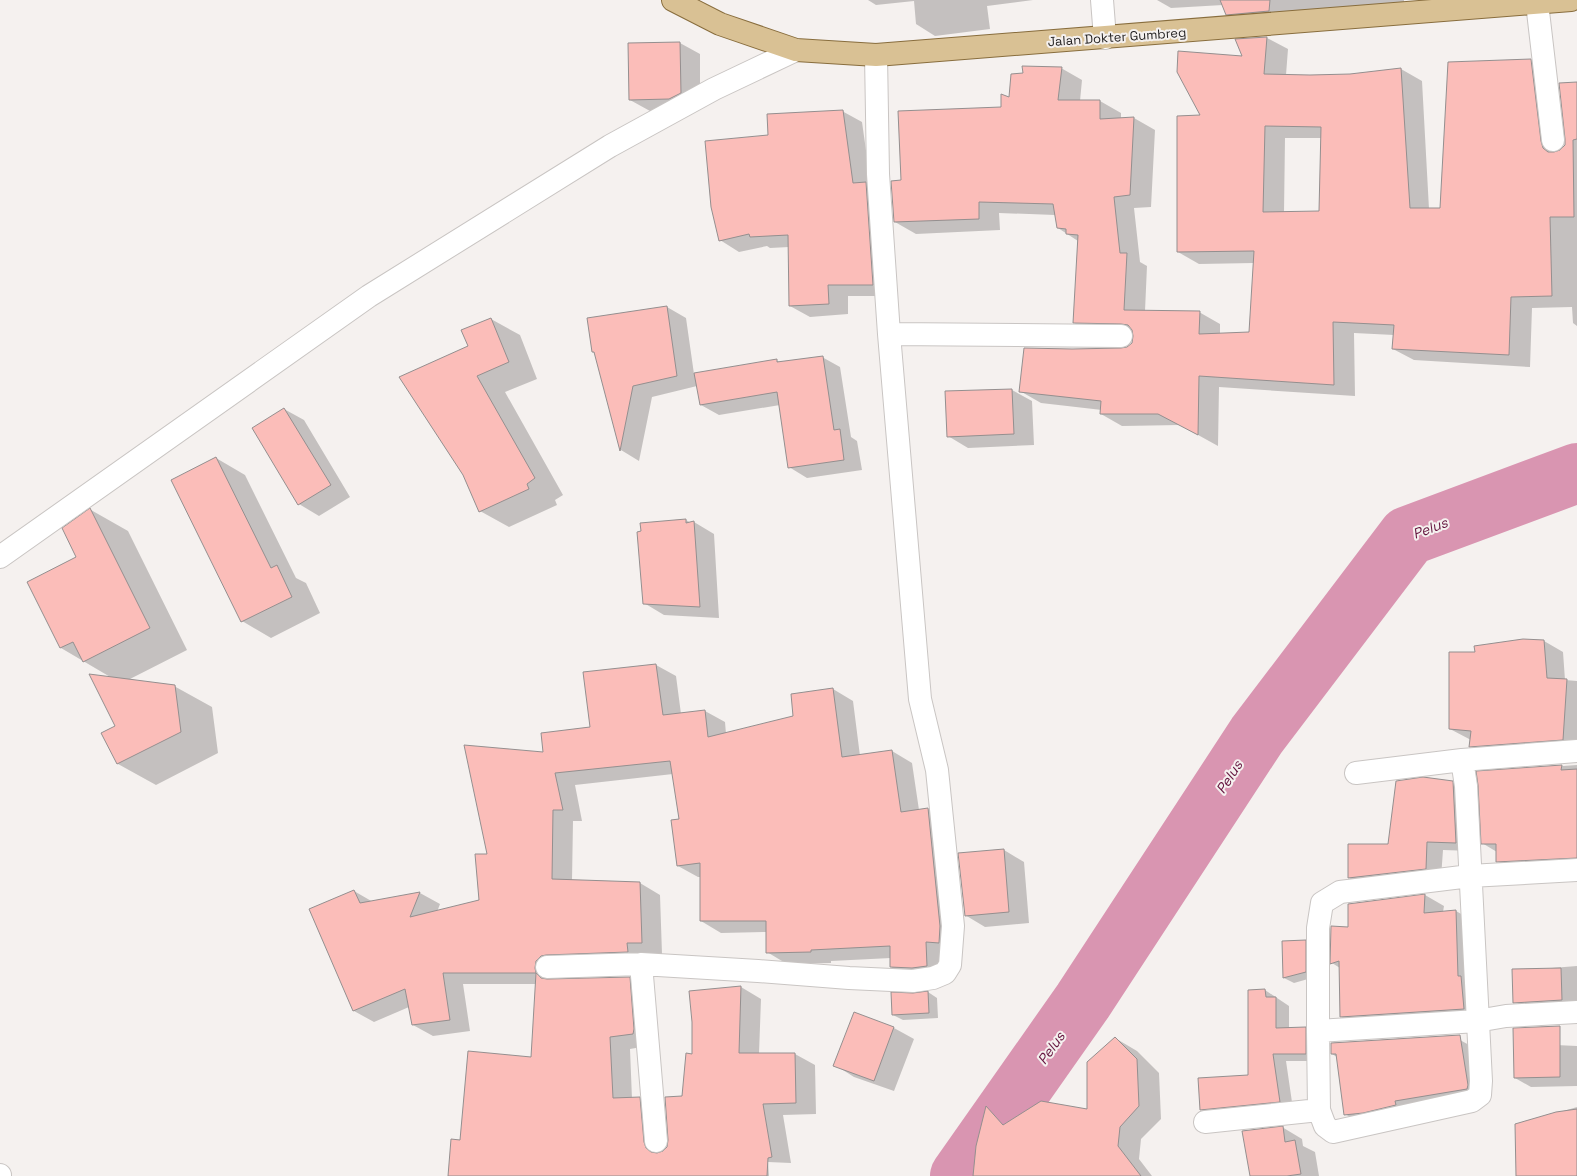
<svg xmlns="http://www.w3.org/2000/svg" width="1577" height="1176" font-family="'Space Grotesk',sans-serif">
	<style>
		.shadow { fill: #0003; fill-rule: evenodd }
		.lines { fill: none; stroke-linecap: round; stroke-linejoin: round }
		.river { stroke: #d995b1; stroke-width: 60 }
		.building { fill: #fbbdb9; stroke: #948f8f; fill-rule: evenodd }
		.minor-casing { stroke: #c9c5c3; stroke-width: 24 }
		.major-casing { stroke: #886d3d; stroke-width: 24 }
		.minor { stroke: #fff; stroke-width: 22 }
		.major { stroke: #d9c194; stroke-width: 22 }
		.labels { text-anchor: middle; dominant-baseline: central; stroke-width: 4; stroke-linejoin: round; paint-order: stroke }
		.street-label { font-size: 13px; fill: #201e1e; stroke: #f5f1ef }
		.water-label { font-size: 14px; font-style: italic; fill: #65153f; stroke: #f5f1ef }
	</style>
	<rect width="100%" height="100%" fill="#f5f1ef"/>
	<path class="shadow" d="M868,0h165l-46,6 3,23 -55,7 -19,-12 -2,-23 -38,4z
		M1157,0h247v7l-151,22 -26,-15 -4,-9 -52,3z
		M1267,38l21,11 -2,26h64l51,-6 21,12 7,128h12l90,-149 20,12 10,79 4,-5 12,-63v243l-4,-3 -1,-16 -40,1 -2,59 -116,-7 -21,-11 1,-14 -40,-2 1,63 -136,-9 -1,59 -38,-21 -58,1 -21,-12 1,-4 -61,-7 -21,-12 107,-43 5,-5 3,-8 -40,-1 -21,-11 4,-82 -20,-13 -3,-13 -56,-2 1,17 -84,4 -21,-12 7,-41 100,-73 8,-10 51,-30 21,12 -2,21h20l21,12v6l13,-1 21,12 -4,77 -17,1 6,54 7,4 -2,45 54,1 21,12v10l30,-1 4,-70 -55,1 -21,-12 23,-137 42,-58 -6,-17zM1285,138h36l-1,74 -36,1z
		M680,43l20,11v50l-11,6 -39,1 -20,-11z
		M842,111l20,11 9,64 21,110h-44v18l-38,3 -20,-11 -1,-59 -19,1 -3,-2 -28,6 -19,-12 49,-104z
		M667,307l19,11 8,56 82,-14 5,3 41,-6 18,10 11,70 6,4 5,29 -55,8 -18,-11 -9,-62 -61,10 -18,-10 -4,-19 -45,11 -13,64 -18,-11 -25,-97 -4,-1 -4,-33z
		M491,319l29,16 17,44 -32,13 58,103 -8,5 2,5 -48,22 -29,-16 -11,-165z
		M1012,390l20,11 2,44 -66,3 -20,-12 -2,-44z
		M284,409l20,11 46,77 -31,19 -20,-12z
		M216,458l29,17 51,103 10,5 14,30 -49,25 -29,-17z
		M91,510l37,21 59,119 -59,30 46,6 38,21 6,46 -62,32 -38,-21 -15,-31 13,-6 -4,-49 -51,-30 16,-91z
		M686,520l5,3 3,-1 20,12 5,84 -55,-3 -20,-12z
		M1544,641l19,11 2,28 12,1v69l-88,7 -19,-11 1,-6 -21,-11 26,-75z
		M656,665l20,11 5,38 24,-3 20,11 1,12 68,-17 39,-28 20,12 7,55 32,-5 20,12 7,47 9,-1 20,11 -1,158 -35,1 -21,-12v-9l-60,3v2l-44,1 -20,-12v-20l-46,1 -20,-12v-44h-3l-20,-11 2,-46 -7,-46 -98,11 7,36h-9l-1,60 68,2 20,12 2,59 -106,18 -2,8 75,-2 21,12 3,55 -23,4 2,50 8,-1 20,12 3,42 5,-5 25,-92 48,-68 20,12 -2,55h36l20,11 1,49 -33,1 8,48 -23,-1 1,14h-320l12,-35 71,-83 4,-74h-73l7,47 -37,5 -20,-11 -4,-18 -35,15 -20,-11 -44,-101 44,-19 19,11 47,-9 20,11 -3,8 43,-11 8,-46 56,-102 47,-25 -7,-55z
		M1577,765v104l-61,3 -19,-11v-9l-15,-9 -4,-71z
		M1452,782l16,9 4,60 -29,-1 -2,28 -76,9 -16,-9 40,-33z
		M1004,850l20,12 5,61 -44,4 -20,-12z
		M1425,895l19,11 -1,6 13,-1 19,11 7,94 -122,12 -19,-11 -1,-49 -8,-5 17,-35z
		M1305,941l10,6v30l-21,6 -10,-5v-36z
		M1577,966v40l-48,4 -15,-9 38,-33z
		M1265,990l24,16v22h16l14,8v25h-33l7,48 -78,8 -14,-7 48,-34z
		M928,992l9,6 1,20 -35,2 -10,-5 20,-21z
		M854,1013l40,15 20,11 -20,52 -40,-14 -19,-12z
		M1115,1038l22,13 22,22 2,46 -20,20 -2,20 13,17h-178l13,-69 23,15 78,-12z
		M1460,1040l20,11 7,48 -122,27 -20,-12 -8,-57 -5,-3z
		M1514,1043l63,3v40l-46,1 -16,-9z
		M1577,1107v69h-26l-35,-51z
		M1282,1127l20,12 1,7 12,6 4,24h-68z"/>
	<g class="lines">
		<path class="river" d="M960,1176l123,-175 174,-266 151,-199 169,-63"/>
	</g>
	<path class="building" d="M1220,0h50l-1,11 -43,4z
		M1267,37l-3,37 46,1 40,-1 51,-6 9,140h30l8,-146 83,-3 10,82 2,7 5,4h6l6,-2 5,-5v-6l-6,-56 18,-1v57l-4,1 1,77h-24l2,79 -41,1 -2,58 -117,-6 2,-24 -61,-3 1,63 -135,-9 -1,59 -40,-21h-58l1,-13 -82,-9 5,-44 48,1 49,-1 6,-1 5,-4 1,-7 -1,-6 -4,-5 -7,-1 -48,-1 5,-88 -12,-1v-5l-9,-1 -4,-24 -74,-2v17l-85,3 -3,-41 10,-1 -3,-69 103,-4v-13l8,3 2,-23 12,-1 -1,-7 40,1 -4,33h42v19l34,-2 -4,78 -16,2 6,56h7l-3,57 76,1 -1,23 50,-2 5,-81 -77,1v-136l23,-1 -23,-43 1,-21 64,5 -7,-17zM1265,126l56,1 -2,84 -56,1z
		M680,42l1,51 -12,6 -40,1 -1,-57z
		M843,110l10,73 13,-1 7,103h-45l1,19 -40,2 -1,-71 -38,2 -1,-3 -30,7 -8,-34 -6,-66 63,-6 -1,-21z
		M667,306l10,70 -44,10 -13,65 -26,-99h-2l-5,-34z
		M491,318l18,44 -32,14 58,102 -8,6 2,5 -50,23 -16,-37 -64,-98 69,-31 -7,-16z
		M823,356l11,74 6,-1 4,31 -56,8 -11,-76 -77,13 -6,-32 83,-14v3z
		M1012,389l2,45 -67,3 -2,-46z
		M284,408l47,77 -33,20 -46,-77z
		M216,457l55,111 6,-3 15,32 -51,25 -70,-142z
		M90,508l60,120 -67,34 -10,-20 -13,6 -33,-66 49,-25 -14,-29z
		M686,519v4l8,-2 6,86 -57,-3 -6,-72 4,-1 -1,-8z
		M1523,639l21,1 3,38 20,1 -4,61 -94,7 2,-16 -22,-2v-77h26l-1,-6z
		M656,664l7,51 42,-5 3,27 85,-21 -2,-22 42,-6 9,69 50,-7 9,62 27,-4 12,118 -1,17 -13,-1 1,24 -15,2 -22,-1v-21l-79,4v2l-45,1v-32h-66v-58l-23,3 -6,-46 8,-1 -9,-58 -115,12 8,37h-10l-1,69 88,3 2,61h-15l1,9 -82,3 -5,1 -5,5 -1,7 1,5 5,5 6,1 83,-2 4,52 -1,5 -23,3 3,61 27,-1 4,45 2,6 5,4 6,1 6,-2 4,-4 1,-7 -3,-43 17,-1 4,-43 6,1v-32l-3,-31 52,-5 -2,67h56l1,50 -33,1 9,53 -4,1 -1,18h-319l3,-37 9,1 8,-89 63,6 5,-84h-93l7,47 -38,5 -7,-36 -52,22 -44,-102 45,-19 6,13 60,-11 -10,25 69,-17 -4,-46h12l-23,-109 79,7 -2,-19 49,-6 -7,-55z
		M89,674l86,11 6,47 -64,32 -16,-31 14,-7z
		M1562,765l-1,5 16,-1v89l-81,4v-18h-15l-3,-59 -2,-14z
		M1423,777l30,4 3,62 -29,-1 -1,27 -78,9v-34h40l8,-63z
		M1004,849l5,63 -44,4 -7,-63z
		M1425,894l-1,19 32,-3 2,66h3l3,33 -124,8 -1,-56 -9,3 1,-38 17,1v-23z
		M1306,940v32l-23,6 -1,-37z
		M1561,968l1,32 -49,3 -1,-34z
		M1265,989l1,8h10v31l30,-1v27h-33l7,48 -80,8 -2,-32 50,-3v-85z
		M928,991l1,22 -37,2 -1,-23 22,1z
		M854,1012l40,15 -20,54 -41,-15z
		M1560,1026v51l-46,1 -1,-50z
		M1460,1035l8,50 -1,4 -72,12 1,4 -33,8 -19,2 -8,-61h-5v-11z
		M1115,1037l22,22 2,47 -19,21 -2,19 23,30h-168l3,-30 10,-40 17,19 38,-24 46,8v-47z
		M1577,1109v67h-61l-1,-52 41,-12z
		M1283,1126l2,16 10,-2 6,34 -14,2h-37l-8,-45z"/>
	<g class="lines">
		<defs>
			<path id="minor" d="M1102,0l3,38
				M1537,3l16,137
				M889,334l232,2
				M0,557l369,-261 241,-150 104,-57 82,-39
				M1356,773l106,-13 115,-9
				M641,964l15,177
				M547,967l94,-3 117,7 91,7 64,3 20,-3 12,-5 5,-8 3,-39 -16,-156 -17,-71 -31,-365 -11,-160 -2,-119
				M1318,1031v-103l4,-25 18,-11 130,-16 107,-6
				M1319,1110l6,16 8,6 139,-31 8,-6 1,-14 -15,-295 -4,-26
				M1205,1122l114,-12 -1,-79 159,-10 29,-5 71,-4
				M0,1175v1"/>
			<path id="major" d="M673,0l47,24 76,26 80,5 695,-55"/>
		</defs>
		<use href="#minor" class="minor-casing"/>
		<use href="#major" class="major-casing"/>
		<use href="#minor" class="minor"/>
		<use href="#major" class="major"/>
	</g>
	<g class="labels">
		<g class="street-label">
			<text transform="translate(1117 37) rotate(-4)">Jalan Dokter Gumbreg</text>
		</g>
		<g class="water-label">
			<text transform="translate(1430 528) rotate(-21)">Pelus</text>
			<text transform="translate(1229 777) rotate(-57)">Pelus</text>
			<text transform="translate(1051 1048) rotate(-55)">Pelus</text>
		</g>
	</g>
</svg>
